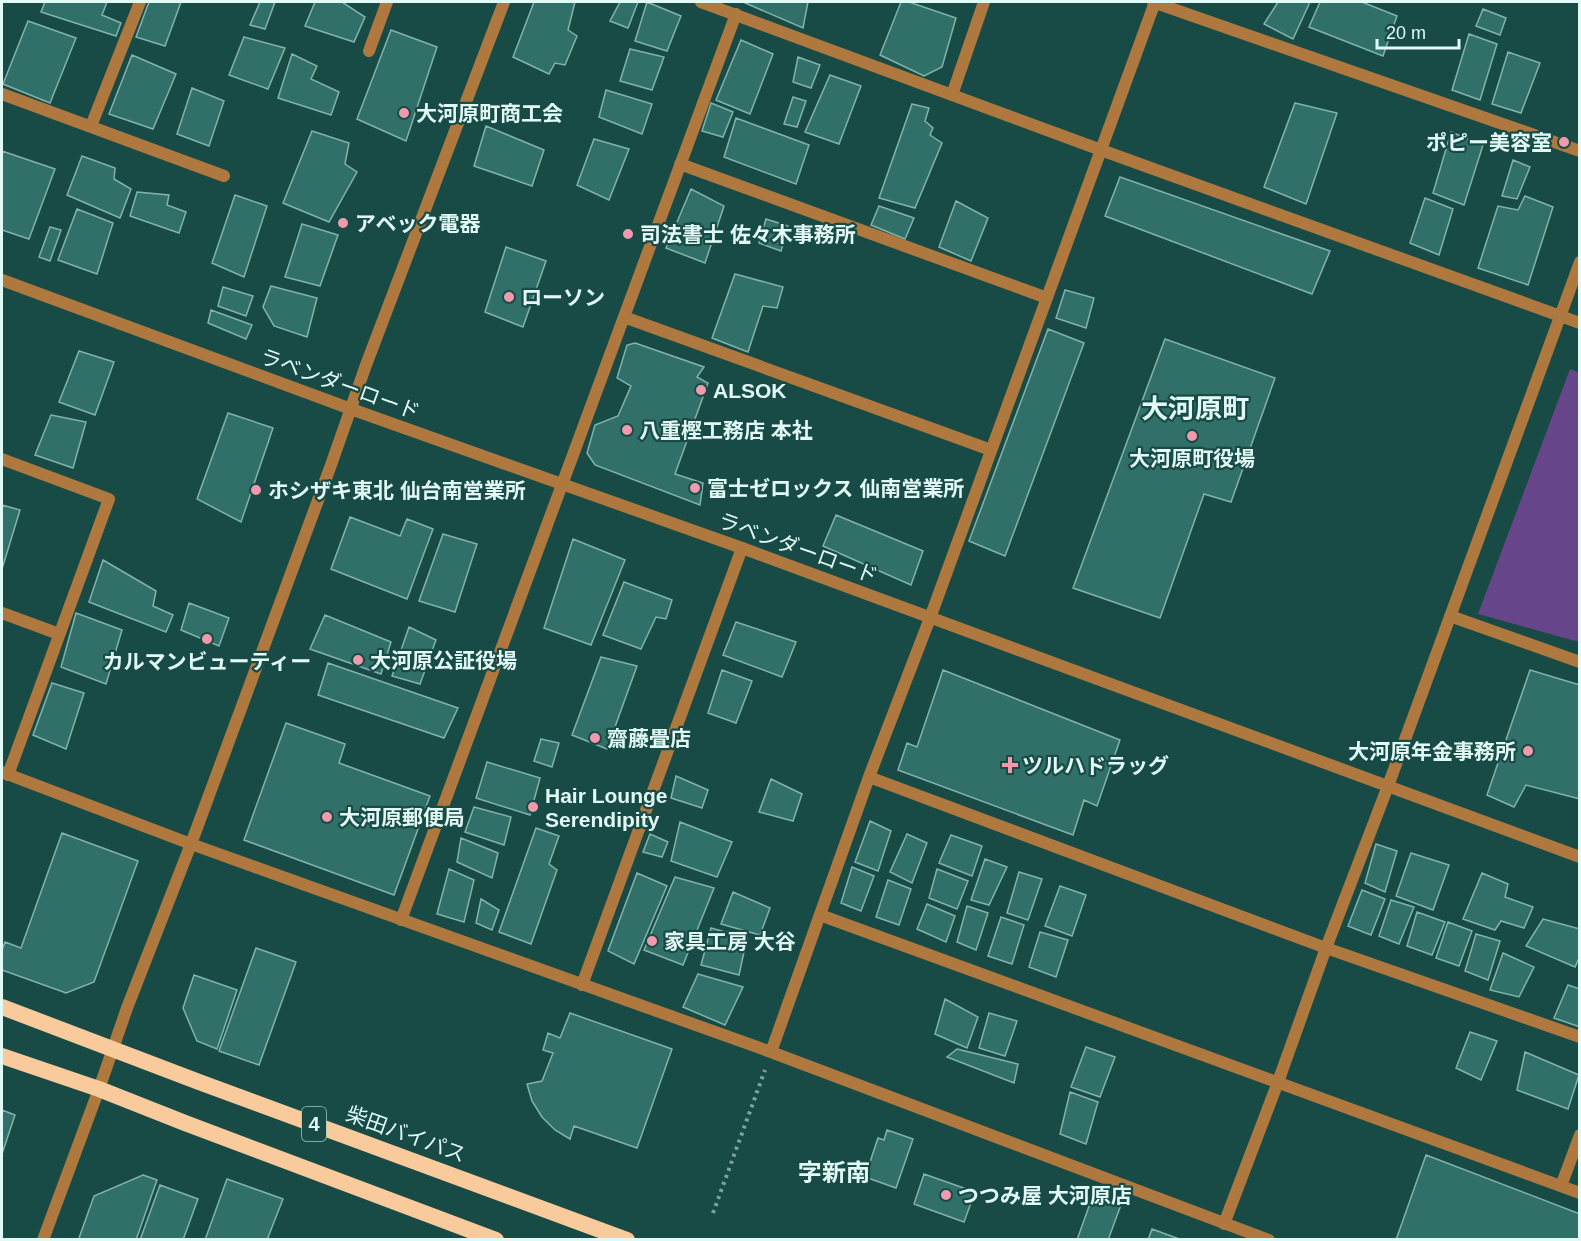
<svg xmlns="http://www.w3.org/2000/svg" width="1581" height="1241" font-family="Arial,'Noto Sans JP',sans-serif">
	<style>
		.green { fill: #67458a }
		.building { fill: #317069; stroke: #81b3ac; stroke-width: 1.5 }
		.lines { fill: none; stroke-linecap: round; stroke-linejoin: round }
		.path { stroke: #7ea39f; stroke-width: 4; stroke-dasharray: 3 4.5; stroke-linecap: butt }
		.minor { stroke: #af783f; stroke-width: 12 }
		.tertiary { stroke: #af783f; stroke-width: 12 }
		.trunk { stroke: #f9ca9c; stroke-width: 16 }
		.poi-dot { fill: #f29aad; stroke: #194b46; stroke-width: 2 }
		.labels { text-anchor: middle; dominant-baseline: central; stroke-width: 4.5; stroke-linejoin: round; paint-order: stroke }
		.shield { fill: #194b46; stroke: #a5c6c1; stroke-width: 1.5 }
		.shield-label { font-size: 20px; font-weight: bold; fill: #e1faf6 }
		.poi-label { font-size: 21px; font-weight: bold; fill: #e1faf6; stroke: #194b46; text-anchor: start }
		.street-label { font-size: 21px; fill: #e1faf6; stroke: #194b46 }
		.quarter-label { font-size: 24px; font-weight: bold; fill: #e1faf6; stroke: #194b46 }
		.district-label { font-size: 27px; font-weight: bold; fill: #e1faf6; stroke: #194b46 }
	</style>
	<rect width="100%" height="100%" fill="#194b46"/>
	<path class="green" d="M1570,369l10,4 -1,269 -101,-28z"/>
	<path class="building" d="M45,2h62l-5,13 19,8 -5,13 -75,-24z
		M149,2h32l-16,44 -29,-9z
		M260,2h15l-10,27 -15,-4z
		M315,2h27l23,15 -11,25 -49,-16z
		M534,2h41l-7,28 9,6 -12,29 -10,-2 -6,11 -36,-17z
		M620,2h18l-10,26 -18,-7z
		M647,2l34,14 -14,35 -32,-10z
		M743,2h65l-5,26z
		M901,2h8l47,16 -14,49 -18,9 -44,-21z
		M1278,2h32l-17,37 -29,-15z
		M1320,2h42l35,14 -14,40 -74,-29z
		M1483,9l23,9 -6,17 -24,-9z
		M28,21l48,17 -26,65 -47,-19z
		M391,30l46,17 -31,94 -49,-22z
		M1469,34l28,10 -17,56 -28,-10z
		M244,37l41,11 -17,41 -39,-14z
		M741,40l32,14 -23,60 -34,-14z
		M630,49l34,8 -12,33 -32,-9z
		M1508,52l32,11 -19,50 -29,-9z
		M292,54l25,12 -6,13 28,13 -8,23 -53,-17z
		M132,55l44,19 -23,55 -44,-15z
		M798,57l22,8 -9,23 -18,-6z
		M830,75l31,11 -22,58 -34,-12z
		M192,88l32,13 -15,45 -32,-12z
		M606,90l46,14 -10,30 -43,-17z
		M793,97l13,4 -9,26 -13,-3z
		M711,103l22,9 -10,25 -21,-6z
		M1295,103l42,10 -31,91 -42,-17z
		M912,104l17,4 -4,13 8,7 -3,7 12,8 -27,65 -36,-10z
		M736,118l73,27 -13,39 -72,-27z
		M486,126l58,24 -12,36 -58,-20z
		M312,131l37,12 -4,21 12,8 -28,50 -46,-19z
		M1451,132l32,13 -19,60 -31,-12z
		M594,139l35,10 -20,51 -32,-15z
		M2,151l53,18 -26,70 -27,-9z
		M82,156l33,12 -1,11 17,10 -11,29 -53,-23z
		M1513,160l17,7 -13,32 -15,-3z
		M1120,177l210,74 -18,43 -207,-78z
		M691,189l33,17 -19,57 -39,-15z
		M137,192l32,3 -2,10 19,7 -7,21 -49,-17z
		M235,195l32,11 -23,71 -32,-14z
		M1525,196l28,11 -25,78 -50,-17 20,-62 20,4z
		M1425,198l28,11 -14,46 -29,-12z
		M956,201l32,17 -17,43 -32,-14z
		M879,206l35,12 -9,21 -34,-14z
		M77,209l36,14 -16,51 -39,-14z
		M766,219l22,7 -7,25 -22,-8z
		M302,224l36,11 -18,51 -35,-9z
		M50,227l11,3 -11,31 -11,-4z
		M506,247l40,14 -23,66 -38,-15z
		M735,274l48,13 -6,21 -14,-2 -15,46 -36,-14z
		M271,286l46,12 -10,39 -33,-11 -11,-19z
		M223,287l30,9 -7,20 -28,-10z
		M1065,290l29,8 -8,30 -30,-10z
		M211,310l41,15 -6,14 -38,-16z
		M1048,329l36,14 -79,213 -36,-15z
		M1165,339l110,39 -44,124 -27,-8 -44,124 -87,-30z
		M635,343l69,24 -7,10 11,6 -33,91 28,9 -3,22 -105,-40 -8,-12 8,-28 23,-9 13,-30 -14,-8 10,-33z
		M79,351l35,11 -19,53 -36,-13z
		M228,413l45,15 -32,94 -44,-23z
		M51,415l35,7 -13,46 -38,-13z
		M2,505l18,5 -18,59z
		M836,515l87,36 -12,34 -88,-39z
		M350,517l50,19 7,-17 26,10 -26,70 -76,-30z
		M443,534l34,10 -22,68 -36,-11z
		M573,539l52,21 -34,85 -47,-17z
		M103,560l53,31 -3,15 20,9 -7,17 -77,-30z
		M624,582l48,18 -6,19 -10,-2 -15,32 -38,-14z
		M189,603l40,15 -10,28 -38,-16z
		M76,613l46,17 -16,54 -45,-17z
		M325,615l66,27 -10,32 -71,-25z
		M736,622l60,20 -14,35 -59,-22z
		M409,627l27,13 -16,44 -28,-8z
		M601,657l36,9 -30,83 -35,-14z
		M328,663l130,45 -14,30 -126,-43z
		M722,670l30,11 -16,42 -28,-10z
		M943,670l177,70 -23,66 -13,-6 -11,35 -175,-65 9,-27 10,4z
		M1530,670l50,15v114l-54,-14 -12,22 -27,-12z
		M52,683l32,10 -18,56 -33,-14z
		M286,723l59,21 -6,19 91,33 -36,99 -150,-55z
		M541,739l18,4 -7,24 -18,-6z
		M487,762l53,16 -10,37 -54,-17z
		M676,776l32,14 -6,18 -31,-10z
		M771,779l31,15 -9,27 -34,-9z
		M474,807l37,10 -7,28 -39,-13z
		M870,821l21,10 -13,40 -23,-9z
		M680,822l52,20 -15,35 -46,-16z
		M536,828l23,8 -10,28 8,6 -26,74 -32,-12z
		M62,833l76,28 -44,121 -28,11 -64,-23v-20l3,-8 16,6z
		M650,834l18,8 -6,15 -19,-5z
		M907,834l20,9 -15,40 -22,-11z
		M951,835l31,11 -10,30 -33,-13z
		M461,838l37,15 -6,25 -35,-16z
		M1376,844l21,7 -12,41 -20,-9z
		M1411,853l38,12 -16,45 -37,-14z
		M985,859l22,8 -18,38 -18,-5z
		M852,867l22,9 -13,35 -20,-8z
		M449,869l25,11 -10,42 -27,-8z
		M937,869l31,12 -11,28 -28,-11z
		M1019,872l23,7 -14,41 -21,-7z
		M637,873l30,13 -33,78 -26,-13z
		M1482,873l26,11 -3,13 28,10 -9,21 -23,-7 -6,9 -32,-11z
		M675,877l39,11 -31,77 -39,-15z
		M888,880l23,9 -12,36 -23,-8z
		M1060,886l26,9 -14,41 -27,-10z
		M1362,890l23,9 -14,36 -23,-9z
		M733,892l37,16 -10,27 -39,-11z
		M481,899l18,11 -7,20 -16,-7z
		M1391,900l23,7 -15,37 -20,-8z
		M927,904l28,12 -9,26 -29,-13z
		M967,906l21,7 -12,37 -19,-8z
		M1417,912l28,10 -13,33 -25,-9z
		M1001,917l23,8 -12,39 -24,-8z
		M1543,919l37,10v27l-5,11 -49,-21z
		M1448,922l24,9 -13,35 -23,-8z
		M711,928l36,10 -8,37 -38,-10z
		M1040,932l28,8 -12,37 -27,-10z
		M1476,934l24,7 -12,39 -23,-9z
		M256,948l40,14 -37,103 -40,-14z
		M1503,953l31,14 -15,30 -29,-7z
		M698,974l45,13 -18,38 -42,-18z
		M194,975l43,15 -20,59 -20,-8 -14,-33z
		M1568,985l12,4v38l-26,-9z
		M945,999l33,18 -11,31 -32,-14z
		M570,1013l102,36 -35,99 -63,-22 -4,13 -15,-9 -13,-13 -10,-16 -5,-17 15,-3 11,-28 -10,-3 5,-17 12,5z
		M989,1013l28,8 -12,35 -26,-8z
		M1470,1032l27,9 -16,39 -25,-12z
		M1086,1047l29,10 -15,40 -29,-10z
		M957,1049l61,15 -4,19 -67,-26z
		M1525,1052l54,23 -11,34 -51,-19z
		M1070,1092l28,10 -12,42 -26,-10z
		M2,1110l13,5 -13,39z
		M887,1130l26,9 -17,49 -31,-11 13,-39 6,2z
		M1426,1155l154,59v26h-184z
		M924,1174l51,18 -11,30 -50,-18z
		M143,1175l14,5 -21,60h-52l-5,-2 15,-42z
		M227,1179l56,20 -16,41h-62z
		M160,1185l38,14 -15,41h-43z
		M1093,1195l28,10 -13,35h-31z
		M1152,1229l30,11h-34z"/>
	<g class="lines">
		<path class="path" d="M713,1213l52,-143"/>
		<path class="minor" d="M701,2l400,148 479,173
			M1153,2l427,149
			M369,51l18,-49
			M2,94l222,82
			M952,95l32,-93
			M91,126l49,-124
			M680,164l367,134
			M624,317l367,133
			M2,459l107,40 -101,276
			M2,613l57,21
			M1450,616l130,46
			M2,772l189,72 580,208 498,188
			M869,777l457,171 254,89
			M820,915l760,278
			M401,920l335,-906
			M582,985l160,-437
			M771,1052l98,-275 61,-159 225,-616
			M1561,1186l19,-51
			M1224,1224l54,-142 48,-134 62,-162 192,-524
			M43,1240l56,-151"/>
		<path class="tertiary" d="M2,280l349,129 391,139 838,309
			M99,1089l28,-81 64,-164 140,-379 35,-100 138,-363"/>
		<path class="trunk" d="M2,1007l197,75 428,158
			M2,1056l97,33 86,34 311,117"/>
	</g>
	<g class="poi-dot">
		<circle cx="404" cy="113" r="6"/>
		<circle cx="1564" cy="142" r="6"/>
		<circle cx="343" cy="223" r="6"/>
		<circle cx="628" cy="234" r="6"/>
		<circle cx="509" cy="297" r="6"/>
		<circle cx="701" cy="390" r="6"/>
		<circle cx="627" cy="430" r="6"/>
		<circle cx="1192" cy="436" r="6"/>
		<circle cx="695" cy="488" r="6"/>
		<circle cx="256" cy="490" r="6"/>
		<circle cx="207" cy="639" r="6"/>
		<circle cx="358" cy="660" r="6"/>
		<circle cx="595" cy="738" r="6"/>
		<circle cx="1528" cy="751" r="6"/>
		<path d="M1007 756h6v6h6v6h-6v6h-6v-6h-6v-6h6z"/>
		<circle cx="533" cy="807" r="6"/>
		<circle cx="327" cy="817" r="6"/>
		<circle cx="652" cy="941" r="6"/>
		<circle cx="946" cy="1195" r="6"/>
	</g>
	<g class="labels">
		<rect class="shield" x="302" y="1107" width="24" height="34" rx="4.5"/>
		<g class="shield-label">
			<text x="314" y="1124">4</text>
		</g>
		<g class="poi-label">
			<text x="416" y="113">大河原町商工会</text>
			<text x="1552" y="142" text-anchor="end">ポピー美容室</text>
			<text x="355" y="223">アベック電器</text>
			<text x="640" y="234">司法書士 佐々木事務所</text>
			<text x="521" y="297">ローソン</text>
			<text x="713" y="390">ALSOK</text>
			<text x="639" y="430">八重樫工務店 本社</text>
			<text x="1192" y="458" text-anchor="middle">大河原町役場</text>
			<text x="707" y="488">富士ゼロックス 仙南営業所</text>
			<text x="268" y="490">ホシザキ東北 仙台南営業所</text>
			<text x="370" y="660">大河原公証役場</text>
			<text x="207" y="661" text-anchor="middle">カルマンビューティー</text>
			<text x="607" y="738">齋藤畳店</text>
			<text x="1516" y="751" text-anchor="end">大河原年金事務所</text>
			<text x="1022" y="765">ツルハドラッグ</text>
			<text x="545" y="795">Hair Lounge<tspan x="545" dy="24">Serendipity</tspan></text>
			<text x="339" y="817">大河原郵便局</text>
			<text x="664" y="941">家具工房 大谷</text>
			<text x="958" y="1195">つつみ屋 大河原店</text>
		</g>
		<g class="street-label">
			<text transform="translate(340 384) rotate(20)">ラベンダーロード</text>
			<text transform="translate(798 548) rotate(20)">ラベンダーロード</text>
			<text transform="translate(406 1134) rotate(20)">柴田バイパス</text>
		</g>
		<g class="quarter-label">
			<text x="834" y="1172">字新南</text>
		</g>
		<g class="district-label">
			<text x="1195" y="409">大河原町</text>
		</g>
	</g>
	<rect width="1581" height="1241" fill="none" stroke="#e1faf6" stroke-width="6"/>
	<path d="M1377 39v9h82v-9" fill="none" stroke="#e1faf6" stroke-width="3"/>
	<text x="1386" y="39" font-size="18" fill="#e1faf6" stroke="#194b46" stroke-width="4.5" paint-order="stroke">20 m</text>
</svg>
